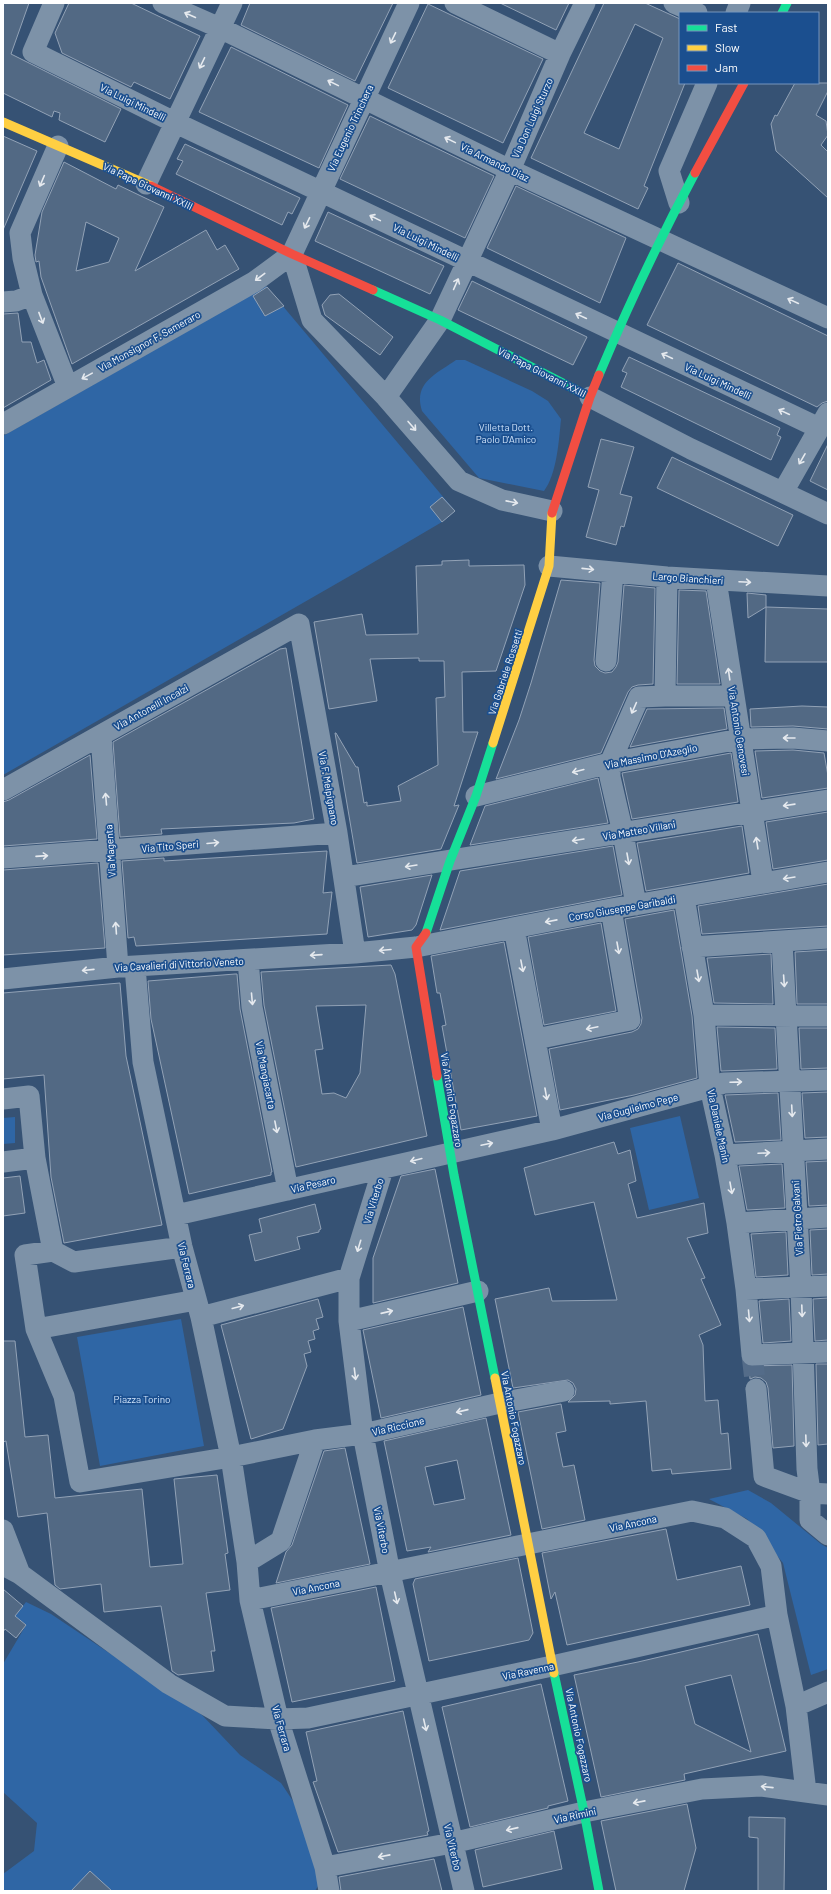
<svg xmlns="http://www.w3.org/2000/svg" width="831" height="1894" font-family="Barlow,sans-serif">
	<style>
		.green { fill: #2f66a5 }
		.building { fill: #526984; stroke: #92a2b6; fill-rule: evenodd }
		.lines { fill: none; stroke-linecap: round; stroke-linejoin: round }
		.street-tunnel { stroke: #546c89; stroke-width: 21; stroke-dasharray: 21 10; stroke-linecap: butt }
		.street { stroke: #7d92a8; stroke-width: 21 }
		.fast { stroke: #16e098; stroke-width: 9 }
		.slow { stroke: #ffcf43; stroke-width: 9 }
		.jam { stroke: #f24e42; stroke-width: 9 }
		.oneway { stroke: #e5e9ee }
		.labels { text-anchor: middle; dominant-baseline: central; stroke-width: 3.5; stroke-linejoin: round; paint-order: stroke }
		.street-label { font-size: 10px; fill: #fff; stroke: #1b4f8f }
		.park-label { font-size: 10px; fill: #cfe3fa; stroke: #1b4f8f }
	</style>
	<rect width="100%" height="100%" fill="#365274"/>
	<path class="green" d="M266,286l189,225 -13,11 -80,47 -359,206v-339z
		M456,360h9l67,31 16,10 13,18c-2,21 -4,55 -17,72l-65,-13 -57,-67c-9,-28 14,-37 34,-51z
		M680,1116l19,82 -50,12 -19,-82z
		M15,1117v26l-12,1v-26z
		M181,1319l23,127 -104,20 -23,-129z
		M748,1490l23,13 50,41 7,4v121l-17,6 -28,-112 -36,-44 -38,-20z
		M26,1602l25,12 151,101 38,40 41,28 20,30 19,70 -5,8h-312v-17l31,-23 3,-28 -34,-31v-128l23,-39 -11,-9z"/>
	<path class="building" d="M3,3h26l-18,51 110,55 -16,33 -46,-22 1,-7 -6,-2 -2,6 -49,-24z
		M69,3h62l69,33 -30,63 -36,-17 -3,5 -69,-34 -7,-20z
		M250,3h143l-38,78 -114,-56z
		M500,3h69l-13,27z
		M604,3h41l35,16v64h5l-41,103 4,2 -10,21 -107,-51zM635,24l28,14 -44,111 -35,-16z
		M428,4l115,55 -40,84 -115,-55z
		M231,47l117,58 -29,63 -120,-56z
		M795,83h33v8l-12,24 10,6 2,14 -7,10 7,7v46l-52,-47 -5,-27 4,-9 2,1z
		M370,116l124,60 -29,62 -125,-59z
		M3,136l34,15 -34,79z
		M185,144l115,54 -8,16 -4,-2 -6,13 -106,-51 7,-13 -6,-2z
		M64,162l52,27 2,-4 46,22 -29,64 71,-41 11,20 8,-5 14,24 -167,95 -31,-87 -2,-16 -3,1 -1,-7 7,-43zM86,222l33,16 -10,24 -33,9z
		M516,186l110,52 -26,65 -113,-55z
		M328,212l116,54 -14,28 -115,-53z
		M678,263l150,73v65l-6,2 -5,4 -170,-82z
		M472,281l115,56 -14,28 -115,-55z
		M267,287l17,19 -19,10 -12,-20z
		M339,294l54,43 -13,18 -55,-40 -3,-10 8,-10z
		M18,313l4,29h9l6,21 7,-3 7,20 -48,28v-94z
		M629,357l151,71 -3,7 4,2 -10,23 -150,-73 6,-14 -5,-2z
		M601,439l33,8 -14,47 12,3 -8,30 -3,-1 -5,19 -30,-8 13,-47 -11,-3z
		M828,444v46l-18,-9z
		M672,457l121,58 -15,31 -121,-58z
		M442,497l13,14 -13,11 -12,-15z
		M469,560v6l55,-1 1,20 -29,86 -34,1 1,60h15l-24,74 5,-1 -18,44 -84,14 -22,-130h1l20,34h2l6,36 3,-1v4l34,-5 -3,-15 40,-21 -2,-67 9,-1 -1,-36h-25v-3l-49,1 7,42 -48,8 -15,-87 48,-8 4,21 52,-1 -2,-68 26,-1v-4z
		M561,580l39,3 -6,77 1,6 5,5 5,2 7,-1 4,-5 2,-5 6,-77 31,3 -2,96 -15,1 -6,2 -4,5 -27,61 -105,26 23,-59 12,-37z
		M679,590l27,1 14,93h-43z
		M747,593l19,2v12l-18,11z
		M766,607l62,2v53h-63z
		M286,648l28,171 -20,4 -133,6 1,5 -42,3 -7,-95 167,-93z
		M802,706l26,1v22l-35,-3 -42,1 -1,-18z
		M724,708l3,21 -97,18 17,-38z
		M793,750l31,3 4,23v12l-66,10 -7,-47z
		M731,753l7,49 -106,17 -10,-46z
		M90,755l7,84 -94,7v-44l6,-2z
		M598,778l10,45 -138,22 15,-39z
		M828,812v48l-55,9 -7,-47z
		M742,826l7,47 -103,18 -9,-48z
		M613,846l9,49 -182,35 20,-59z
		M327,851l-4,42 9,-1 -5,42 -191,12 -2,-9 -6,1 -6,-77 42,-3v3z
		M98,863l7,85 -102,7v-85z
		M432,875l-16,50 -4,5 -44,7 -8,-50z
		M828,884v42l-126,8 -4,-28z
		M674,910l18,106 5,62 -63,17 -74,15 -11,-61 83,-17 6,-3 3,-5 1,-6 -17,-99z
		M601,923l15,88 -72,14 -16,-88z
		M504,942l33,174 -76,14 -19,-104 4,-1 -6,-32h-3l-6,-37z
		M828,950v54h-31l-2,-52z
		M771,954l2,50 -59,-1 -7,-45z
		M391,965l4,9 32,162 -131,31 -32,-162 -3,-33zM366,1005l-6,68 -14,25 -12,-5 -12,1 -7,-44 8,-1 -7,-43z
		M235,974h2l3,35 32,163h-1v3l-82,19 -38,-175 -3,-38z
		M120,983l6,73 36,169 -98,18 -13,-66 -7,-102 -41,4v-86z
		M717,1027l58,1 2,41 -56,2z
		M799,1028h29v40l-27,1z
		M828,1092v45l-23,1 -3,-45z
		M778,1093l3,47 -46,2 -10,-47z
		M614,1142l4,12 12,-4 6,31 -8,3 9,34 67,-15 4,30 -21,5 18,40 -4,1 20,46 -22,10 4,10 2,56 13,-1 3,34 7,-1 3,36 -59,5 -1,-5 -19,2 -6,-70 -36,3v-3l-42,1 7,-7 1,-6 -3,-6 -5,-3 -55,8 -18,-89 54,-11 3,13 65,-1 -23,-98 -59,13 -11,-47z
		M828,1161v44l-19,1 -3,-44z
		M782,1164l3,44 -38,2 -8,-44z
		M435,1169l23,114 -85,20v-45l28,-82z
		M20,1176l5,37 -22,3v-38z
		M315,1204l6,25 -2,1v2l-22,5 3,12 -45,12 -6,-26 13,-3 -3,-13z
		M828,1229v45l-16,1 -2,-45z
		M786,1232l2,43 -32,2 -5,-43z
		M828,1298v42l-13,1 -2,-42z
		M318,1299l5,18 -7,2 3,10 -6,2 2,8 -7,2 3,11 -7,2 3,12 -24,63 -32,10 -30,-114z
		M789,1299l2,42 -28,2 -4,-42z
		M463,1307l18,88 -100,23 -18,-88z
		M3,1341h12l10,96 23,-2 7,63 87,-9 8,78 33,-3 -9,-85 43,-4 11,78 -3,1 5,36 -24,3 9,58h-4l3,20 -36,4 -6,-4 -11,-65 -57,6 -3,-28 -41,5 -5,-4 -8,-72 -29,4 -12,-76 -3,1z
		M816,1364h12v80l-10,1z
		M792,1365l2,81 -21,2 -5,-60 -2,-6 -5,-4 -6,-1 -5,2 -1,-13z
		M561,1404l5,27 -10,2 7,34 11,-2 11,55 -43,9 -24,-117z
		M486,1418l25,117 -83,17 3,-5 -24,4 -23,-110zM457,1460l8,39 -31,6 -9,-38z
		M345,1448l25,116 -94,19 10,-31 6,-7 32,-94z
		M666,1529l11,51 64,-14 9,39 -183,40 -12,-53 -4,7 -9,-46z
		M518,1558l15,75 -4,7 -100,21 -16,-77 2,-5z
		M376,1587l19,94 -103,21 -21,-94z
		M3,1589l20,17 -8,10 11,9 -10,13 -11,-9 -2,3z
		M758,1634l28,117 -102,23 1,6 -84,17 -27,-122 64,-13zM731,1675l20,77 -56,-28 -10,-38z
		M541,1684l27,117 -20,5v2l-78,19 -28,-120z
		M403,1711l26,120 -2,1 1,3 -90,17 -25,-70 4,-1 -11,-49z
		M687,1804l9,44 -12,43h-68l-15,-70z
		M749,1817l36,1 -1,73h-26v-53l-9,-1z
		M554,1831l8,38 -79,18 -8,-37z
		M434,1859l8,32h-101l-2,-14z
		M90,1871l22,20h-41z"/>
	<g class="lines">
		<path class="street-tunnel" d="M752,1355l4,34"/>
		<path class="street" d="M54,3l-21,49 141,70 645,306
			M163,3l57,25 290,142 318,148
			M455,3l105,51
			M674,3l23,10
			M736,13l4,-10
			M58,146l-38,87 3,25 9,37 36,92
			M146,184l86,-181
			M679,203l-10,-32 38,-88
			M292,254l20,66 74,77 73,84 43,19 50,11
			M3,302l13,-1 16,-6
			M386,397l54,-77 70,-150 50,-116 25,-51
			M590,397l101,52 137,65
			M3,424l251,-142 38,-28 117,-251
			M783,492l45,-79
			M549,566l118,11 161,9
			M667,577l-2,119h68
			M716,580l47,302
			M606,661l7,-89
			M101,736l17,231
			M3,790l296,-166 38,209 18,120
			M476,796l134,-33 130,-24 53,-1 35,3
			M3,858l334,-25
			M344,877l484,-77
			M684,897l20,118 6,72 15,68 12,68 9,66 6,66 76,-3
			M636,905l-13,-72 -13,-56v-14l29,-66 26,-1
			M514,928l38,202
			M782,942l19,346 6,181 3,24v27l18,15
			M692,947l136,-9
			M248,960l4,47 36,183
			M135,967l8,95 39,185 19,70 30,140 16,105 3,38 28,119 47,148 4,24
			M3,979l115,-12 237,-14 61,-6 195,-38 217,-37
			M704,1015l124,1
			M536,1039l94,-19 -19,-111
			M3,1099l26,-3 6,62 18,93
			M725,1155l103,-6
			M3,1162l32,-4
			M383,1169l-34,109v43l14,113 27,139 74,318
			M176,1215l376,-85 172,-47 104,-3
			M737,1223l91,-6
			M182,1247l-108,15 -21,-11 -28,4 11,74 28,67 16,86 151,-25 84,-17 48,-6 137,-31 64,-12
			M746,1289l82,-3
			M201,1317l148,-39
			M349,1321l129,-30
			M36,1329l160,-29
			M756,1389l8,87 46,17 18,1
			M3,1530l17,44
			M247,1562l34,-21 34,-101
			M3,1565l17,9 149,110 56,32 53,3 30,-1 244,-52 225,-51
			M250,1600l442,-89 33,7 31,20 15,28 6,49 19,91 10,86
			M796,1706l32,-14
			M325,1867l127,-24 132,-31 118,-23 59,-3 67,9"/>
		<path class="fast" d="M782,13l5,-10
			M373,290l67,30 150,77
			M599,375c29,-69 61,-137 96,-202
			M426,933l24,-72 26,-65 17,-53
			M437,1076l17,99 41,203
			M554,1673l30,139 15,79"/>
		<path class="slow" d="M3,122l148,64
			M493,743l56,-177 3,-53
			M495,1378l59,295"/>
		<path class="jam" d="M695,173l49,-90
			M151,186l141,68 81,36
			M552,513l38,-116 9,-22
			M426,933l-10,14 21,129"/>
	</g>
	<defs><path id="oneway-shaft" d="M-6 0H5M1.5-3L5.5 0L1.5 3" fill="none" stroke-width="1.6" stroke-linecap="round" stroke-linejoin="round"/></defs>
	<g class="oneway">
		<use href="#oneway-shaft" transform="translate(190 15) rotate(-156)"/>
		<use href="#oneway-shaft" transform="translate(393 38) rotate(116)"/>
		<use href="#oneway-shaft" transform="translate(202 63) rotate(116)"/>
		<use href="#oneway-shaft" transform="translate(333 83) rotate(-154)"/>
		<use href="#oneway-shaft" transform="translate(450 140) rotate(-154)"/>
		<use href="#oneway-shaft" transform="translate(42 181) rotate(113)"/>
		<use href="#oneway-shaft" transform="translate(375 218) rotate(-154)"/>
		<use href="#oneway-shaft" transform="translate(307 223) rotate(116)"/>
		<use href="#oneway-shaft" transform="translate(260 277) rotate(143)"/>
		<use href="#oneway-shaft" transform="translate(456 284) rotate(-66)"/>
		<use href="#oneway-shaft" transform="translate(793 301) rotate(-155)"/>
		<use href="#oneway-shaft" transform="translate(581 316) rotate(-155)"/>
		<use href="#oneway-shaft" transform="translate(41 318) rotate(69)"/>
		<use href="#oneway-shaft" transform="translate(667 356) rotate(-155)"/>
		<use href="#oneway-shaft" transform="translate(87 376) rotate(151)"/>
		<use href="#oneway-shaft" transform="translate(784 412) rotate(-155)"/>
		<use href="#oneway-shaft" transform="translate(412 426) rotate(49)"/>
		<use href="#oneway-shaft" transform="translate(802 459) rotate(120)"/>
		<use href="#oneway-shaft" transform="translate(512 502) rotate(11)"/>
		<use href="#oneway-shaft" transform="translate(588 569) rotate(6)"/>
		<use href="#oneway-shaft" transform="translate(745 582) rotate(3)"/>
		<use href="#oneway-shaft" transform="translate(729 674) rotate(-98)"/>
		<use href="#oneway-shaft" transform="translate(634 708) rotate(114)"/>
		<use href="#oneway-shaft" transform="translate(789 738) rotate(-180)"/>
		<use href="#oneway-shaft" transform="translate(578 771) rotate(166)"/>
		<use href="#oneway-shaft" transform="translate(106 799) rotate(-95)"/>
		<use href="#oneway-shaft" transform="translate(789 805) rotate(172)"/>
		<use href="#oneway-shaft" transform="translate(578 840) rotate(171)"/>
		<use href="#oneway-shaft" transform="translate(213 843) rotate(-5)"/>
		<use href="#oneway-shaft" transform="translate(757 843) rotate(-99)"/>
		<use href="#oneway-shaft" transform="translate(42 856) rotate(-4)"/>
		<use href="#oneway-shaft" transform="translate(628 859) rotate(80)"/>
		<use href="#oneway-shaft" transform="translate(411 866) rotate(171)"/>
		<use href="#oneway-shaft" transform="translate(789 878) rotate(171)"/>
		<use href="#oneway-shaft" transform="translate(551 921) rotate(169)"/>
		<use href="#oneway-shaft" transform="translate(116 928) rotate(-94)"/>
		<use href="#oneway-shaft" transform="translate(618 948) rotate(80)"/>
		<use href="#oneway-shaft" transform="translate(385 950) rotate(175)"/>
		<use href="#oneway-shaft" transform="translate(316 955) rotate(176)"/>
		<use href="#oneway-shaft" transform="translate(522 966) rotate(79)"/>
		<use href="#oneway-shaft" transform="translate(88 970) rotate(174)"/>
		<use href="#oneway-shaft" transform="translate(698 976) rotate(80)"/>
		<use href="#oneway-shaft" transform="translate(784 981) rotate(86)"/>
		<use href="#oneway-shaft" transform="translate(252 999) rotate(85)"/>
		<use href="#oneway-shaft" transform="translate(592 1028) rotate(168)"/>
		<use href="#oneway-shaft" transform="translate(736 1082) rotate(-2)"/>
		<use href="#oneway-shaft" transform="translate(546 1094) rotate(80)"/>
		<use href="#oneway-shaft" transform="translate(792 1111) rotate(87)"/>
		<use href="#oneway-shaft" transform="translate(276 1127) rotate(79)"/>
		<use href="#oneway-shaft" transform="translate(487 1144) rotate(-12)"/>
		<use href="#oneway-shaft" transform="translate(764 1153) rotate(-3)"/>
		<use href="#oneway-shaft" transform="translate(416 1160) rotate(166)"/>
		<use href="#oneway-shaft" transform="translate(731 1188) rotate(80)"/>
		<use href="#oneway-shaft" transform="translate(359 1246) rotate(107)"/>
		<use href="#oneway-shaft" transform="translate(238 1307) rotate(-15)"/>
		<use href="#oneway-shaft" transform="translate(802 1311) rotate(88)"/>
		<use href="#oneway-shaft" transform="translate(387 1312) rotate(-13)"/>
		<use href="#oneway-shaft" transform="translate(749 1316) rotate(85)"/>
		<use href="#oneway-shaft" transform="translate(355 1374) rotate(83)"/>
		<use href="#oneway-shaft" transform="translate(462 1411) rotate(167)"/>
		<use href="#oneway-shaft" transform="translate(806 1441) rotate(88)"/>
		<use href="#oneway-shaft" transform="translate(396 1598) rotate(77)"/>
		<use href="#oneway-shaft" transform="translate(425 1725) rotate(77)"/>
		<use href="#oneway-shaft" transform="translate(767 1787) rotate(-174)"/>
		<use href="#oneway-shaft" transform="translate(639 1802) rotate(169)"/>
		<use href="#oneway-shaft" transform="translate(512 1829) rotate(167)"/>
		<use href="#oneway-shaft" transform="translate(384 1856) rotate(169)"/>
	</g>
	<g class="labels">
		<g class="street-label">
			<text transform="translate(133 102) rotate(26)">Via Luigi Mindelli</text>
			<text transform="translate(532 118) rotate(-66)">Via Don Luigi Sturzo</text>
			<text transform="translate(350 128) rotate(-65)">Via Eugenio Trinchera</text>
			<text transform="translate(495 162) rotate(26)">Via Armando Diaz</text>
			<text transform="translate(148 186) rotate(25)">Via Papa Giovanni XXIII</text>
			<text transform="translate(426 242) rotate(26)">Via Luigi Mindelli</text>
			<text transform="translate(149 341) rotate(-29)">Via Monsignor F. Semeraro</text>
			<text transform="translate(542 372) rotate(27)">Via Papa Giovanni XXIII</text>
			<text transform="translate(718 381) rotate(25)">Via Luigi Mindelli</text>
			<text transform="translate(688 578) rotate(4)">Largo Bianchieri</text>
			<text transform="translate(505 672) rotate(-72)">Via Gabriele Rossetti</text>
			<text transform="translate(151 707) rotate(-29)">Via Antonelli Incalzi</text>
			<text transform="translate(739 731) rotate(81)">Via Antonio Genovesi</text>
			<text transform="translate(651 756) rotate(-11)">Via Massimo D'Azeglio</text>
			<text transform="translate(329 788) rotate(80)">Via F. Melpignano</text>
			<text transform="translate(639 830) rotate(-10)">Via Matteo Villani</text>
			<text transform="translate(170 846) rotate(-5)">Via Tito Speri</text>
			<text transform="translate(110 851) rotate(-94)">Via Magenta</text>
			<text transform="translate(622 908) rotate(-10)">Corso Giuseppe Garibaldi</text>
			<text transform="translate(179 964) rotate(-3)">Via Cavalieri di Vittorio Veneto</text>
			<text transform="translate(266 1075) rotate(79)">Via Mangiacarta</text>
			<text transform="translate(452 1100) rotate(81)">Via Antonio Fogazzaro</text>
			<text transform="translate(638 1107) rotate(-15)">Via Guglielmo Pepe</text>
			<text transform="translate(719 1126) rotate(78)">Via Daniele Manin</text>
			<text transform="translate(313 1184) rotate(-13)">Via Pesaro</text>
			<text transform="translate(373 1201) rotate(-73)">Via Viterbo</text>
			<text transform="translate(797 1218) rotate(-93)">Via Pietro Galvani</text>
			<text transform="translate(187 1265) rotate(76)">Via Ferrara</text>
			<text transform="translate(514 1418) rotate(79)">Via Antonio Fogazzaro</text>
			<text transform="translate(398 1426) rotate(-13)">Via Riccione</text>
			<text transform="translate(633 1523) rotate(-12)">Via Ancona</text>
			<text transform="translate(382 1530) rotate(79)">Via Viterbo</text>
			<text transform="translate(316 1587) rotate(-11)">Via Ancona</text>
			<text transform="translate(528 1671) rotate(-12)">Via Ravenna</text>
			<text transform="translate(282 1728) rotate(74)">Via Ferrara</text>
			<text transform="translate(579 1735) rotate(78)">Via Antonio Fogazzaro</text>
			<text transform="translate(575 1815) rotate(-12)">Via Rimini</text>
			<text transform="translate(453 1847) rotate(77)">Via Viterbo</text>
		</g>
		<g class="park-label">
			<text x="506" y="427">Villetta Dott.<tspan x="506" dy="12">Paolo D'Amico</tspan></text>
			<text x="142" y="1399">Piazza Torino</text>
		</g>
	</g>
	<rect width="831" height="1894" fill="none" stroke="#ffffff" stroke-width="8"/>
	<rect x="679" y="12" width="140" height="72" fill="#1b4f8f" stroke="#7695bc"/>
	<rect x="687" y="25" width="20" height="6" fill="#16e098" stroke="#7695bc"/>
	<text x="715" y="32" font-size="12" fill="#ffffff">Fast</text>
	<rect x="687" y="45" width="20" height="6" fill="#ffcf43" stroke="#7695bc"/>
	<text x="715" y="52" font-size="12" fill="#ffffff">Slow</text>
	<rect x="687" y="65" width="20" height="6" fill="#f24e42" stroke="#7695bc"/>
	<text x="715" y="72" font-size="12" fill="#ffffff">Jam</text>
</svg>
